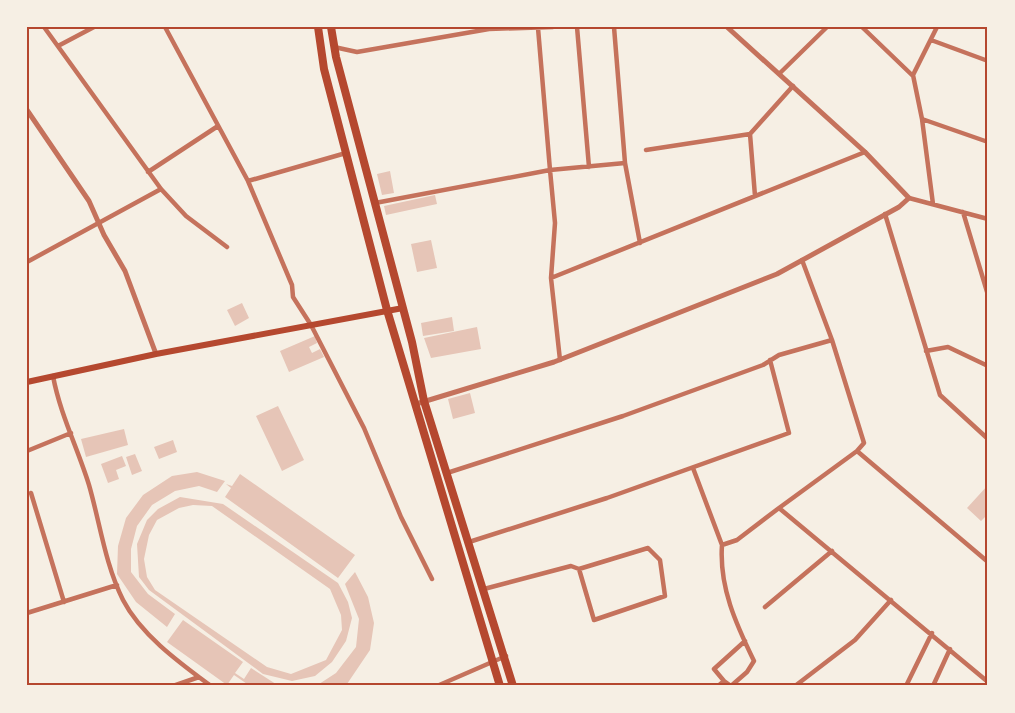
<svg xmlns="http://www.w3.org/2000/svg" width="1015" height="713" font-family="Manrope,sans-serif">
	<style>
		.building { fill: #e6c5b7; fill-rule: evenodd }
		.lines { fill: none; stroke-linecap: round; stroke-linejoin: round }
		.minor { stroke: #c5725c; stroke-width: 4.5 }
		.tertiary { stroke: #c5725c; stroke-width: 5 }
		.secondary { stroke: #b5482f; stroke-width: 6 }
		.trunk { stroke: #b5482f; stroke-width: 8 }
		.neatline { fill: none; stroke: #b5482f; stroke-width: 2 }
	</style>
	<rect width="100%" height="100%" fill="#f6efe4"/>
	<path class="building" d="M390,171l4,22 -12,2 -5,-21z
		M435,195l2,9 -51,11 -2,-9z
		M431,240l6,28 -20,4 -6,-28z
		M242,303l7,15 -14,8 -8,-16z
		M452,317l2,14 -31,5 -2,-13z
		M477,327l4,22 -50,9 -7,-20z
		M315,336l2,7 -8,4 3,6 8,-4 4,8 -35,15 -9,-21z
		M470,393l5,20 -22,6 -5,-20z
		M278,406l26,54 -22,11 -26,-55z
		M124,429l4,16 -42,12 -5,-18z
		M173,440l4,12 -18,7 -5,-12z
		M135,454l7,17 -10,4 -6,-18z
		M122,456l4,10 -10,4 3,9 -11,4 -7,-19z
		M197,472l28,9 -8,11 -18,-6 -24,5 -23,14 -15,21 -6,23v23l17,22 27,20 -8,13 -31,-25 -19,-28 1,-28 8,-28 17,-23 29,-19z
		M240,474l115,81 -17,23 -113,-81 6,-9 -5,-4 6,2z
		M988,485v29l-7,7 -14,-13z
		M180,497l43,7 115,79 10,19 4,16 -6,23 -14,21 -17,14 -23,5 -29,-7 -114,-84 -10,-13 -2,-33 10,-24 11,-11zM193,505l19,1 118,83 11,26 1,15 -16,30 -35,14 -24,-7 -112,-77 -8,-13 -3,-18 5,-24 8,-15 22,-12z
		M355,572l13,25 6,26 -4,27 -23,34 -31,2 20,-13 20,-26 3,-28 -14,-35z
		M183,620l60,42 -8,11 9,6 7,-11 28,18h-29l-16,-11 -7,10 -60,-43z"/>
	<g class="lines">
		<path class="minor" d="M44,27l117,162 25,27 41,31
			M165,27l83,154 44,104 1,12 18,28 53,103 37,89 31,62
			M577,27l12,140
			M614,27l11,136 -75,7 5,53 -4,55 314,-126
			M862,27l51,49
			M931,40l57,21
			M58,46l36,-19
			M334,47l23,5 132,-23 64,-2
			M780,73l47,-46
			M922,119l66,23
			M646,150l104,-16
			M625,163l15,80
			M148,172l70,-46
			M248,181l98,-28
			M755,196l-5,-62 43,-48
			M909,198l79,21
			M375,203l175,-33 -12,-142
			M933,204l-11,-85 -9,-44 24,-48
			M963,212l25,83
			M885,214l55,181 48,44
			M802,260l30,80 32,103 -7,8 131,111
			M27,262l134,-73
			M551,278l9,82
			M926,351l22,-4 40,19
			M53,376c7,38 25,73 36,109 11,38 16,79 34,115 18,35 57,63 88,86
			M27,451l44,-18
			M857,451l-78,57 209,174
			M693,468l29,77 15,-5 42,-32
			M447,473l176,-57 140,-51 16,-10 53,-15
			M31,493l33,109
			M469,542l138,-44 182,-65 -19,-73
			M722,545c-3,42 14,79 32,116l-7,11 -16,14
			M484,589l87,-23 8,3 15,51 71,-24 -5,-36 -12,-12 -69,21
			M765,607l67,-56
			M27,613l90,-28
			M724,681l-10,-12 31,-28
			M173,686l26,-9
			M437,686l69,-30
			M718,686l6,-5 7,5
			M795,686l60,-46 36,-40
			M906,686l26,-53
			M933,686l17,-37"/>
		<path class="tertiary" d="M27,110l62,91 15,34 21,36 31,83
			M416,404l138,-42 223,-88 122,-67 10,-9 -44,-46 -138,-125"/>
		<path class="secondary" d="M27,382l129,-28 247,-46"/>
		<path class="trunk" d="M318,27l6,42 63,241 113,376
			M331,27l5,30 76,285 12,59 89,285"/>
	</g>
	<rect width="1015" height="713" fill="none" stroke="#f6efe4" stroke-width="57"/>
	<rect x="28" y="28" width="958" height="656" class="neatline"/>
</svg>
